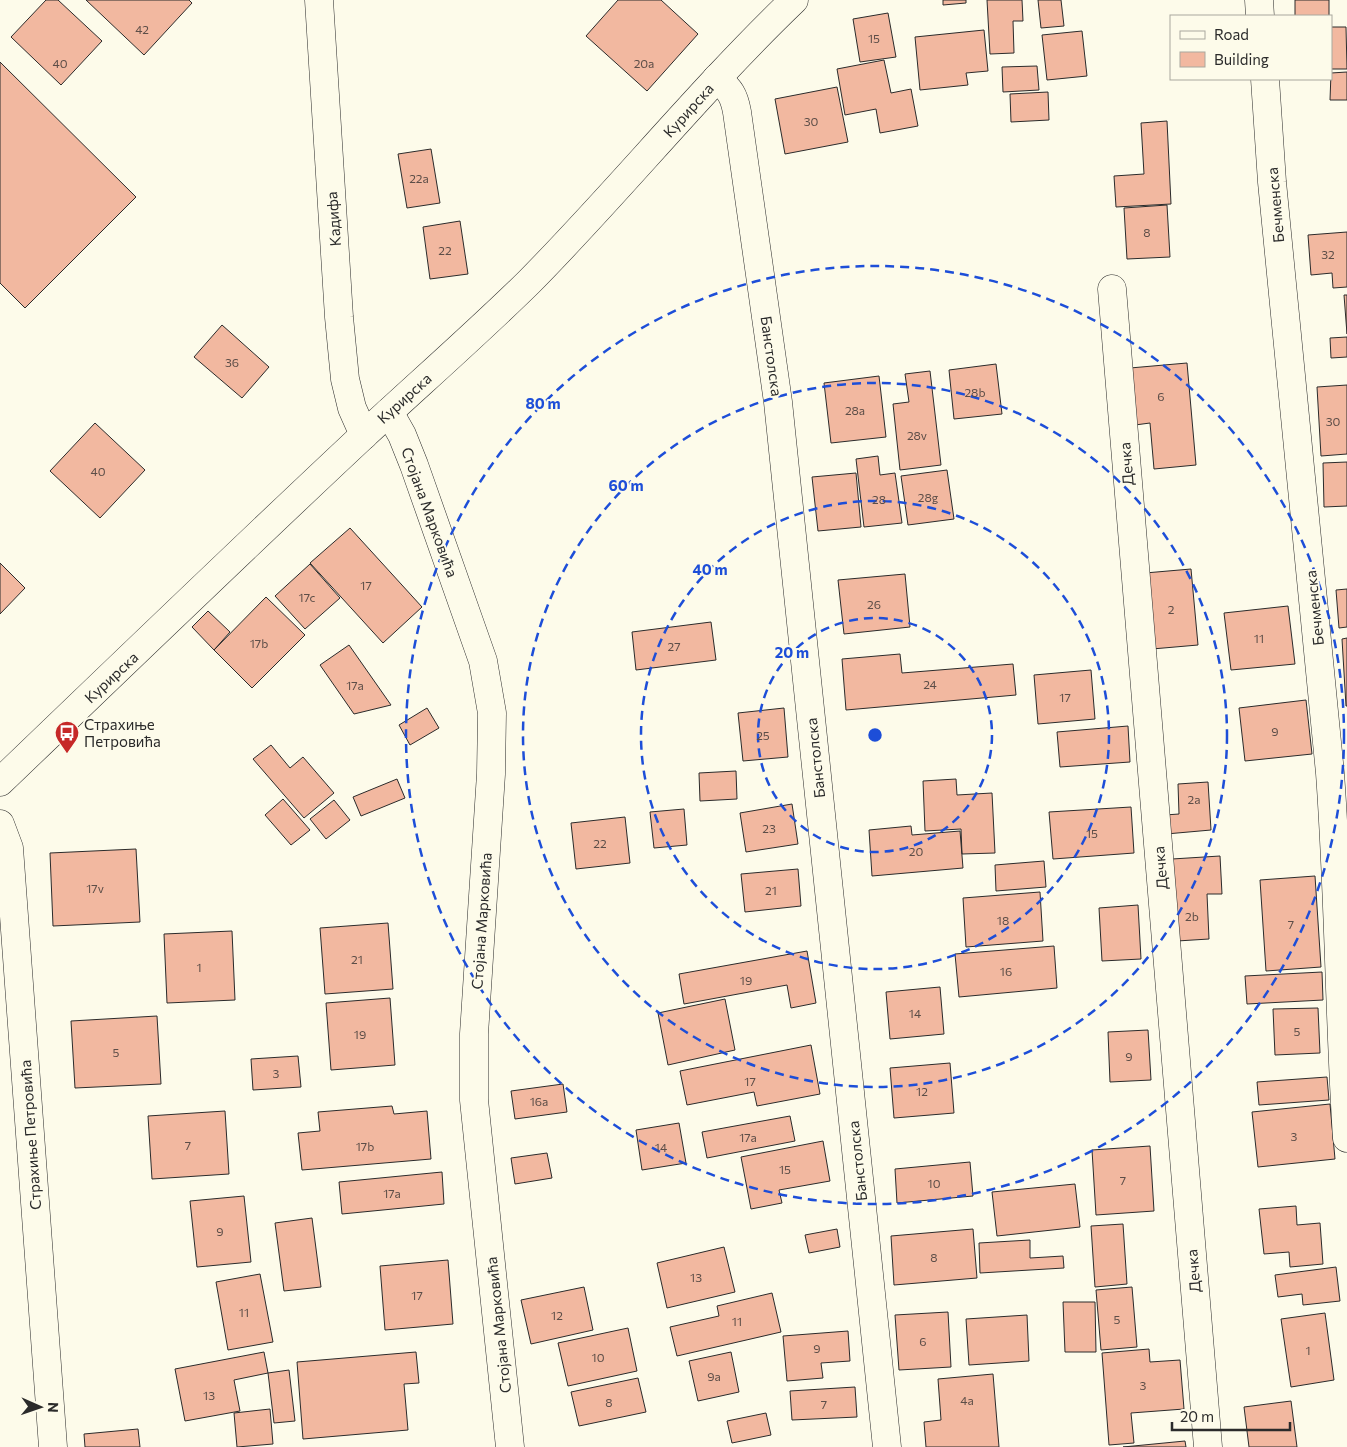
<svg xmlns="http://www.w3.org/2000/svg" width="1347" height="1447" font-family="Commissioner,sans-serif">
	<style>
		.building { fill: #f2b8a0; stroke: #2b2b2b }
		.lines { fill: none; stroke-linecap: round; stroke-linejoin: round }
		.minor-casing { stroke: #2b2b2b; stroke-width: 29 }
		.tertiary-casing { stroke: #2b2b2b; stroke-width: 29 }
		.minor { stroke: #fdfbea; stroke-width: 28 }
		.tertiary { stroke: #fdfbea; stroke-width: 28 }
		.ring { fill: none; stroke: #1d4ed8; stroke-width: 2.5; stroke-dasharray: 9 6 }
		.labels { text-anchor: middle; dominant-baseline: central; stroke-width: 4; stroke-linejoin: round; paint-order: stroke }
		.number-label { font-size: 12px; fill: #5d4e48 }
		.street-label { font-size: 15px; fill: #2b2b2b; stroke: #fdfbea }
		.poi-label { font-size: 15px; fill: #2b2b2b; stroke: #fdfbea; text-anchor: start }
		.centre { fill: #1d4ed8; stroke: #fdfbea; stroke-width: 2.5 }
		.ring-label { font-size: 15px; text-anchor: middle; font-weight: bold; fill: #1d4ed8; stroke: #fdfbea; stroke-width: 4; stroke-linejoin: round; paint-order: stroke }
	</style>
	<rect width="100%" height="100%" fill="#fdfbea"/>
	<path class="building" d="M46,0h12l44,41 -41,44 -50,-48z
		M86,0h103l3,3 -48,52z
		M618,0h43l37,34 -51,57 -61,-55z
		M943,0h23v3l-23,2z
		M987,0h35l1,21h-10l1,32 -24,1z
		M1038,0h23l3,26 -23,2z
		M1295,0h34v16h-34z
		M888,13l8,44 -36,5 -7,-43z
		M1331,27h15l1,42h-16z
		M984,30l4,41 -22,2 2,12 -48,5 -5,-53z
		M1082,31l5,45 -40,4 -5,-45z
		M884,60l7,33 20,-4 7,37 -38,7 -4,-24 -31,6 -8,-46z
		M0,62l136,135 -111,111 -25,-25z
		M1037,66l2,24 -36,2 -1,-25z
		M1347,72v28h-17l1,-27z
		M837,87l11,55 -63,12 -10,-55z
		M1048,92l1,28 -38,2 -1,-28z
		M1167,121l4,83 -55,3 -2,-31 30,-2 -3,-51z
		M431,149l9,54 -33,5 -9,-54z
		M1167,205l3,52 -43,2 -3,-51z
		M460,221l8,53 -38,5 -7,-52z
		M1347,232v55l-14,1 -1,-15 -21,2 -3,-40z
		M1344,295h3v39z
		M222,325l47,42 -27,31 -48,-41z
		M1347,337v20l-16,1 -1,-20z
		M1187,363l9,102 -42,4 -4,-46 -15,2 -5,-57z
		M996,364l6,50 -48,5 -5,-49z
		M930,371l11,94 -41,5 -7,-66 16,-2 -4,-28z
		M879,376l7,61 -55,6 -7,-60z
		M1347,385v69l-26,2 -4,-69z
		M95,423l50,47 -45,48 -50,-47z
		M878,456l2,19 15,-2 7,50 -38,4 -8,-68z
		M1347,462v44l-23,1 -1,-44z
		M947,470l7,49 -46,6 -7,-49z
		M856,473l5,54 -43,4 -6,-54z
		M350,528l72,79 -39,36 -73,-80z
		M0,563l25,25 -25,26z
		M310,564l30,34 -35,31 -30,-33z
		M1191,569l7,76 -46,4 -7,-76z
		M905,574l5,53 -66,7 -6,-54z
		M1347,589v38l-8,1 -3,-38z
		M266,597l39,38 -53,53 -38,-38z
		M1288,606l7,58 -64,6 -7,-57z
		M208,611l22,21 -16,18 -22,-23z
		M711,622l5,38 -80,10 -4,-38z
		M1347,638v68h-1l-4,-67z
		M349,645l42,60 -37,9 -34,-49z
		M900,654l2,19 111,-9 3,31 -170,15 -4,-51z
		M1091,670l4,49 -57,5 -4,-49z
		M1306,700l6,54 -67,7 -6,-53z
		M427,708l12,20 -29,17 -11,-20z
		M784,708l4,49 -45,4 -5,-48z
		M1128,726l2,36 -70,5 -3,-35z
		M271,745l19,23 13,-11 31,36 -30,25 -51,-59z
		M736,771l1,28 -37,2 -1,-28z
		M397,779l8,19 -44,18 -8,-19z
		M956,779l1,16 35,-2 3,60 -33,1 -1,-25 -36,2 -2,-50z
		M1208,782l3,48 -45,4 -1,-19 14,-1 -1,-30z
		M283,799l27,31 -19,15 -26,-30z
		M334,800l16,20 -24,19 -16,-20z
		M792,804l6,40 -52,8 -6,-39z
		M1131,807l3,46 -81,6 -4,-47z
		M684,809l3,36 -33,3 -4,-36z
		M625,817l5,46 -54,6 -5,-46z
		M911,826l1,9 48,-4 3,37 -91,8 -3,-46z
		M136,849l4,73 -87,4 -3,-73z
		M1220,856l2,38h-15l2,45 -32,2 -5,-82z
		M1044,861l2,26 -50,4 -1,-26z
		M798,869l3,37 -56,6 -4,-38z
		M1315,876l6,91 -55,4 -6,-91z
		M1040,892l3,49 -77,6 -3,-49z
		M1138,905l3,54 -39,2 -3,-53z
		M388,923l5,66 -68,5 -5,-66z
		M232,931l3,69 -68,3 -3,-69z
		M1054,946l3,42 -98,9 -4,-43z
		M807,951l9,52 -25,5 -4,-23 -103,19 -5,-30z
		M1322,972l1,28 -76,4 -2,-28z
		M940,987l4,47 -54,5 -4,-47z
		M390,998l5,67 -64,5 -5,-67z
		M725,999l10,51 -67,15 -10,-52z
		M1318,1008l2,45 -45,2 -2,-46z
		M157,1016l4,68 -86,4 -4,-67z
		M1148,1030l3,50 -41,2 -2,-50z
		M811,1045l9,49 -63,12 -3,-14 -67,13 -7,-34z
		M298,1056l3,31 -48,3 -2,-31z
		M950,1063l4,50 -60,5 -4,-50z
		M1327,1077l2,23 -70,5 -2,-23z
		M563,1084l4,28 -52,7 -4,-28z
		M1330,1104l5,55 -77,8 -6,-55z
		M392,1106l2,8 33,-3 4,48 -129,11 -4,-37 22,-2 -2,-19z
		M225,1111l4,63 -77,5 -4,-63z
		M790,1116l5,25 -88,17 -5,-26z
		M679,1123l7,40 -44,7 -6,-40z
		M823,1141l7,40 -51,9 3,13 -31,6 -10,-52z
		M1150,1146l4,65 -58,4 -4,-65z
		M547,1153l5,25 -37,6 -4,-26z
		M970,1162l3,34 -76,7 -2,-34z
		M442,1172l2,32 -102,10 -3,-32z
		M1075,1184l5,43 -83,9 -5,-44z
		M244,1196l7,66 -54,5 -7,-66z
		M1296,1206l1,19 23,-2 3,41 -33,3 -1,-15 -25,2 -5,-45z
		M312,1218l9,69 -37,4 -9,-68z
		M1123,1224l4,60 -32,3 -4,-61z
		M837,1229l3,18 -31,6 -4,-18z
		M973,1229l4,49 -83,7 -3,-49z
		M1030,1240v18l33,-2 1,12 -84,5 -1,-30z
		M724,1247l11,45 -68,16 -10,-45z
		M448,1260l5,64 -68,6 -5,-64z
		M1336,1267l4,34 -37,4 -1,-11 -24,3 -3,-22z
		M260,1274l13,68 -45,8 -12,-68z
		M584,1287l9,43 -62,14 -10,-44z
		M1132,1287l5,60 -36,3 -5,-60z
		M772,1293l9,39 -104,24 -7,-29 49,-11 -2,-10z
		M1063,1302h32l1,50h-31z
		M948,1312l3,55 -52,3 -4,-55z
		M1325,1313l9,67 -43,7 -10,-68z
		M1027,1315l2,46 -60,4 -3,-46z
		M628,1328l9,43 -69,15 -10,-43z
		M848,1331l2,30 -29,2 2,15 -36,3 -4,-45z
		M1149,1349l1,13 30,-2 4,49 -53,4 3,30 -25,2 -7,-92z
		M264,1352l4,21 -34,7 6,31 -55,10 -10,-52z
		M416,1352l3,31 -15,1 4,46 -105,9 -6,-77z
		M731,1352l8,40 -41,9 -9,-40z
		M289,1370l6,51 -21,2 -6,-50z
		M993,1374l6,73h-73l-2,-25 17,-2 -3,-41z
		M638,1378l8,34 -67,14 -8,-34z
		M855,1387l2,30 -65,3 -2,-29z
		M1291,1401l6,46h-48l-5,-40z
		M270,1409l3,35 -36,3 -3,-34z
		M766,1413l5,22 -39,8 -5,-22z
		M138,1429l2,18h-55l-1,-13z
		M1185,1441l1,6h-63z"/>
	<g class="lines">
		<defs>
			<path id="minor" d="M319,0l20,317 6,62 7,29 12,27
				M1259,0l1,16
				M717,78c13,12 17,17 20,34l41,290 109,1045
				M1265,79l7,103 58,591c9,122 9,243 17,365
				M1112,289l96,1158
				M389,412l13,23 12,30 69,196 9,52 -1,61 -17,260v66l36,347
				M0,824l9,24 44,599"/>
			<path id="tertiary" d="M0,782c121,-116 242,-233 365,-348 55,-51 111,-100 164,-152 91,-92 172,-193 265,-282"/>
		</defs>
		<use href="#minor" class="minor-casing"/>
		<use href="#tertiary" class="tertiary-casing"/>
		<use href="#minor" class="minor"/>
		<use href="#tertiary" class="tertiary"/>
	</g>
	<g class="ring">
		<circle cx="875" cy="735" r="117"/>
		<circle cx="875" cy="735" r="234"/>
		<circle cx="875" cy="735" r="352"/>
		<circle cx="875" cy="735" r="469"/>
	</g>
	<defs>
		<symbol id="bus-pin" viewBox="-11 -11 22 30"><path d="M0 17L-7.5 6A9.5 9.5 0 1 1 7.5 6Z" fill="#c62828" stroke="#fdfbea"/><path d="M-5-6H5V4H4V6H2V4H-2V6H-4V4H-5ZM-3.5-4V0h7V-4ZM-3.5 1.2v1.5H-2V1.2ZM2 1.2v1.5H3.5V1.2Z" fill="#fff"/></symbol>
	</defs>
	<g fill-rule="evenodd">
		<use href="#bus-pin" x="53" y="719" width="28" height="38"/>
	</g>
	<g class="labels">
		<g class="number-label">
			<text x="142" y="29">42</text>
			<text x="874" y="38">15</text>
			<text x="60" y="63">40</text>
			<text x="644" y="63">20a</text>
			<text x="811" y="121">30</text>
			<text x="419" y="178">22a</text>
			<text x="1147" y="232">8</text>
			<text x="445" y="250">22</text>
			<text x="1328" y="254">32</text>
			<text x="232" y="362">36</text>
			<text x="975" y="392">28b</text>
			<text x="1161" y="396">6</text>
			<text x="855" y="410">28a</text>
			<text x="1333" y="421">30</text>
			<text x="917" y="435">28v</text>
			<text x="98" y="471">40</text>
			<text x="928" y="497">28g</text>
			<text x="879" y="499">28</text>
			<text x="366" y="585">17</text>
			<text x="307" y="597">17c</text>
			<text x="874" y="604">26</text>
			<text x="1171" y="609">2</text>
			<text x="1259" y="638">11</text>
			<text x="259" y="643">17b</text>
			<text x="674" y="646">27</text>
			<text x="930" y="684">24</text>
			<text x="355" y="685">17a</text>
			<text x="1065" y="697">17</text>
			<text x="1275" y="731">9</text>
			<text x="763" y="735">25</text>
			<text x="1194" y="799">2a</text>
			<text x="769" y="828">23</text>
			<text x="1092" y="833">15</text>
			<text x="600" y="843">22</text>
			<text x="916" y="851">20</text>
			<text x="95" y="888">17v</text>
			<text x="771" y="890">21</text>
			<text x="1192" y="916">2b</text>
			<text x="1003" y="920">18</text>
			<text x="1291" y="924">7</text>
			<text x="357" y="959">21</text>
			<text x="199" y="967">1</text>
			<text x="1006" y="971">16</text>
			<text x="746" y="980">19</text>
			<text x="915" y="1013">14</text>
			<text x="1297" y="1031">5</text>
			<text x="360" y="1034">19</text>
			<text x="116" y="1052">5</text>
			<text x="1129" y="1056">9</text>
			<text x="276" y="1073">3</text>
			<text x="750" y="1081">17</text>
			<text x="922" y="1091">12</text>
			<text x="539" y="1101">16a</text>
			<text x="1294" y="1136">3</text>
			<text x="748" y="1137">17a</text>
			<text x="188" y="1145">7</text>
			<text x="365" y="1146">17b</text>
			<text x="661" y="1147">14</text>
			<text x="785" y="1169">15</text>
			<text x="1123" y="1180">7</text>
			<text x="934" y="1183">10</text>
			<text x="392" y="1193">17a</text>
			<text x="220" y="1231">9</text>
			<text x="934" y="1257">8</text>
			<text x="696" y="1277">13</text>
			<text x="417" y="1295">17</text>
			<text x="244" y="1312">11</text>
			<text x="557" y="1315">12</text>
			<text x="1117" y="1319">5</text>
			<text x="737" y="1321">11</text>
			<text x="923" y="1341">6</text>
			<text x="817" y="1348">9</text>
			<text x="1308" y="1350">1</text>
			<text x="598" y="1357">10</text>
			<text x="714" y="1376">9a</text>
			<text x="1143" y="1385">3</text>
			<text x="209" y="1395">13</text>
			<text x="967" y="1400">4a</text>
			<text x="609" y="1402">8</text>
			<text x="824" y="1404">7</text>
		</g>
		<g class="street-label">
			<text transform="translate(688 110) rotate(-48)">Курирска</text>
			<text transform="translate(1275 205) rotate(-95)">Бечменска</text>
			<text transform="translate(333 219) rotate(-94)">Кадифа</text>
			<text transform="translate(772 356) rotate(82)">Банстолска</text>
			<text transform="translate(404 398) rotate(-42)">Курирска</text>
			<text transform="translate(1126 464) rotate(-95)">Дечка</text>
			<text transform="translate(430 512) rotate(70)">Стојана Марковића</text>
			<text transform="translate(1314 608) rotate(-96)">Бечменска</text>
			<text transform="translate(111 677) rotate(-43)">Курирска</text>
			<text transform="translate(815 758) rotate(-96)">Банстолска</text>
			<text transform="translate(1160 868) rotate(-95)">Дечка</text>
			<text transform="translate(481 921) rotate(-86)">Стојана Марковића</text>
			<text transform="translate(30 1135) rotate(-94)">Страхиње Петровића</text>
			<text transform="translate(857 1161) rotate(-96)">Банстолска</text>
			<text transform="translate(1193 1271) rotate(-95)">Дечка</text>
			<text transform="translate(498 1325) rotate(-96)">Стојана Марковића</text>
		</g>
		<g class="poi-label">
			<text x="84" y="724">Страхиње<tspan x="84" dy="17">Петровића</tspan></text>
		</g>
	</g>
	<circle cx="875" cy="735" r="8" class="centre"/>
	<g class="ring-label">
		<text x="543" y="409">80 m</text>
		<text x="626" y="491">60 m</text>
		<text x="710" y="575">40 m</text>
		<text x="792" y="658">20 m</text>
	</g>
	<rect x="1170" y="15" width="162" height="65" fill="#fdfbea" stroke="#a9a89e"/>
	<rect x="1180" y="31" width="25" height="8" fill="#fdfbea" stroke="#a9a89e"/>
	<text x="1214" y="40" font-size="15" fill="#2b2b2b">Road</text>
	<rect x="1180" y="52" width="25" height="15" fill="#f2b8a0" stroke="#a9a89e"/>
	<text x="1214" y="65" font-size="15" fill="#2b2b2b">Building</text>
	<g transform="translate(40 1407) rotate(92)" stroke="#fdfbea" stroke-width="4" paint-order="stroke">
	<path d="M0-4L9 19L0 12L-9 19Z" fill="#2b2b2b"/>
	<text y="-8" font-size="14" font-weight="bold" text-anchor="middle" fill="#2b2b2b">N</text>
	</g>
	<path d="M1172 1422v8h118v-8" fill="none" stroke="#2b2b2b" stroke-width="2.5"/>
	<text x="1180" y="1422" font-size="15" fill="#2b2b2b" stroke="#fdfbea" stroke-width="4" paint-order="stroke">20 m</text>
</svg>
